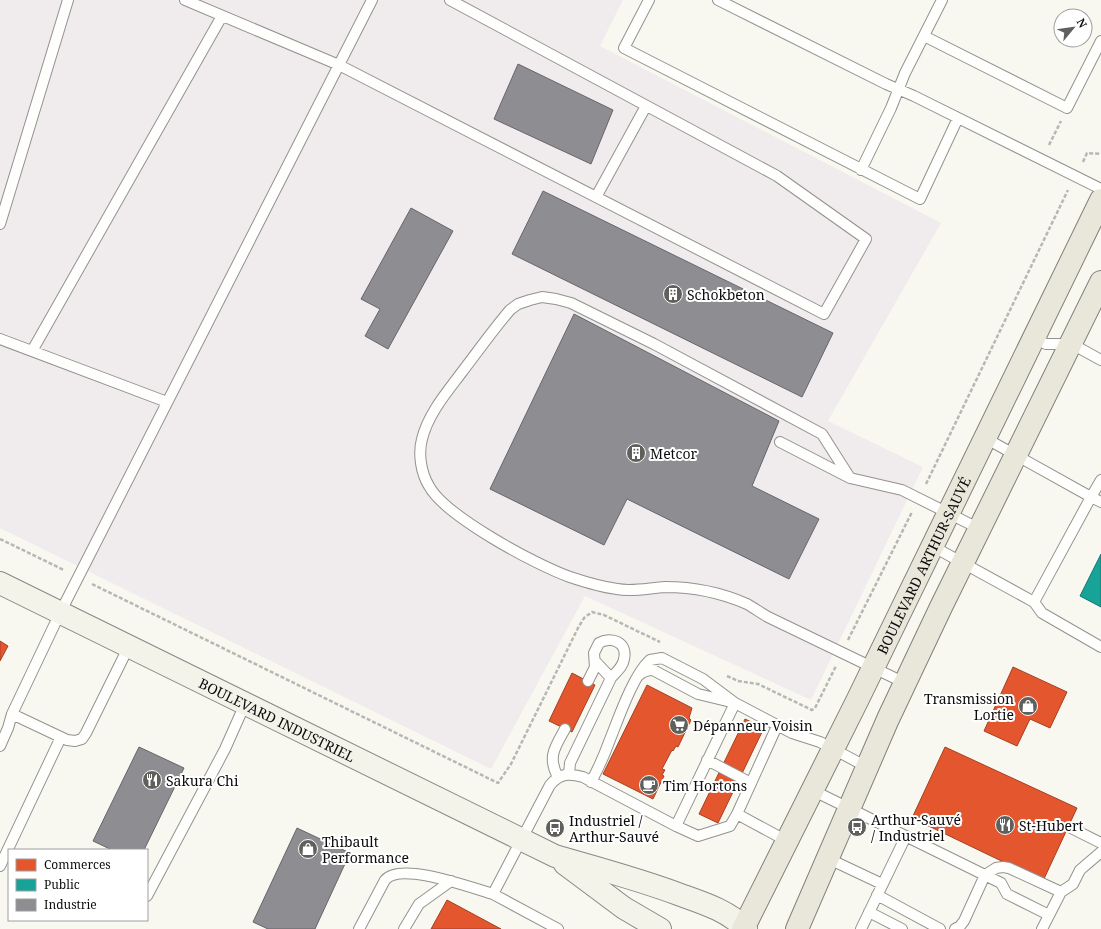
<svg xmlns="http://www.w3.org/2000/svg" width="1101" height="929" font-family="'Noto Serif',serif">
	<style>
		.industrial { fill: #f0ebed }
		.shops { fill: #e4572e; stroke: #a34024 }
		.public { fill: #17a398; stroke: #14766e }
		.industry { fill: #8d8d92; stroke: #66666a }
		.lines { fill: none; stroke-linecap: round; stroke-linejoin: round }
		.lane-casing { stroke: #93928f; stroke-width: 12 }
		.secondary-casing { stroke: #898985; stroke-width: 24 }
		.primary-casing { stroke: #80807c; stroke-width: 24 }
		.path { stroke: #b7b7b5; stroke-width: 2.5; stroke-dasharray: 4 2; stroke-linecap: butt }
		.lane { stroke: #fefefd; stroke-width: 10 }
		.secondary { stroke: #f3f3e9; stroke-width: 22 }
		.primary { stroke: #e9e6da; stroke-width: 22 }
		.labels { text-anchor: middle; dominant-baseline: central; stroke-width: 4; stroke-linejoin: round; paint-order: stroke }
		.poi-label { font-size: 14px; fill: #0c0c0c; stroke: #fff; text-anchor: start }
		.street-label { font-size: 14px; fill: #0c0c0c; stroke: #fff }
	</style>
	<rect width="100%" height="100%" fill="#f9f8f0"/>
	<path class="industrial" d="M0,0h623l-23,46 341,177 -113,198 95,46 -112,233 -226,-104 -94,173 -491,-241z"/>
	<path class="shops" d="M0,641l8,5 -8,15z
		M1013,667l54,25 -17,36 -20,-9 -13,27 -33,-15z
		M572,673l23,12 -23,47 -23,-11z
		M647,685l45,23 -3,10 2,2 -13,27 -2,-1 -3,5 -1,-1 -10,19 3,1 -3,5 2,1 -11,23 -50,-25z
		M745,719l19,9 -46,95 -19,-9z
		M945,747l132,61 -34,73 -131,-63z
		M447,900l54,29h-70z"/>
	<path class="public" d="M1101,554v53l-21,-11z"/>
	<path class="industry" d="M518,64l95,46 -22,54 -97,-45z
		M543,191l290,142 -31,64 -290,-143z
		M411,208l42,23 -65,118 -23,-13 15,-27 -19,-10z
		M574,314l205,107 -27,65 67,33 -30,60 -162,-80 -23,46 -114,-56z
		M139,747l45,21 -40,82h-32l-19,-9z
		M297,828l53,25 -35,76h-47l-15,-7z"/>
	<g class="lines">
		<defs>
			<path id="lane" d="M185,0l154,65 485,249 42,-75 -89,-63 -327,-176
				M649,0l-25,48 296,151 38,-81
				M718,0l168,84 28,12 187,93
				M924,36l143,72 34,-67
				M861,170l30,-62 14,-35 37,-73
				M596,197l50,-91
				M0,224l68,-224
				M1034,338l12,6h26l29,16
				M0,339l167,63
				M32,351l190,-335
				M780,442l70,36 52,12 78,39
				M850,478l-28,-44 -168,-90 -83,-41 -15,-4 -14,-2 -12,3 -12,4 -8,6c-17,20 -32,41 -48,62 -15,20 -34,42 -40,67 -4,15 -1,34 7,47 16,30 107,79 141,91 15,5 31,10 47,12 15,3 32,-1 48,-2 27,0 57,6 82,17 7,4 14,9 21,13l137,66
				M1101,480l-10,17 10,5
				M932,546l102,56 57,-105 -106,-59
				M1034,602l8,11 59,34
				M129,646l-43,87 -4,6 -7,2 -8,-1 -55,-26 48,-101 312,-613
				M595,661l16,17
				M638,676c5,-5 9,-6 15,-6l45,24 33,8
				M777,726l-40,88 50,27
				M0,746l8,-18 4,-14
				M707,760l44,23
				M569,774l1,-11 41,-85c5,-6 12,-11 13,-19 4,-17 -13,-23 -25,-16l-5,10 1,14 -7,14
				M558,777c-11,-20 -3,-30 7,-48
				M591,782c7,-13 13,-26 18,-40 9,-22 24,-67 41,-82l12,-2 41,21 32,24
				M812,790l189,93 6,11 42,21
				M676,826l22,10 32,-10 7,-12
				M1071,828l30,15
				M827,858l55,26
				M0,866l61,-129
				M877,895l63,34
				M147,896l78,-147 20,-45
				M869,912l33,17
				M359,929l26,-49c15,-19 87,8 108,14
				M404,929l15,-25 32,-23
				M558,929l-65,-35 57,-109c10,-12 19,-12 33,-8l93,49 59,-123 57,30 28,9 47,25
				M861,929l45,-93
				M955,929l5,-3 4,-5 21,-46 11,-7 7,-1 6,1 52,24
				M1042,929l19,-37 12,-8 7,-14 21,-18"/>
			<g id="secondary">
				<path id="s1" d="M0,583l555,273c41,12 83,23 123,38 25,9 49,16 68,35"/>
				<path d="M565,864l59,44 36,21"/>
			</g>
			<g id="primary">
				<path id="s2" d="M743,929l114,-228 244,-501"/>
				<path d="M797,929l91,-210 53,-112 160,-325"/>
			</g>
		</defs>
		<use href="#lane" class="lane-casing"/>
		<use href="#secondary" class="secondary-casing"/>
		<use href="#primary" class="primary-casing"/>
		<path class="path" d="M1049,145l12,-24
			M1083,162l4,-9 14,1
			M926,484l142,-294
			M0,539l64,31
			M92,584l406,199 13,-19 67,-136 6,-10 8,-6 12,3 56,27
			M848,640l64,-128
			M727,676l11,5 20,3 54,26 3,-2 21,-42"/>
		<use href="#lane" class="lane"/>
		<use href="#secondary" class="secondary"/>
		<use href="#primary" class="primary"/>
	</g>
	<defs>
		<symbol id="building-disc" viewBox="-11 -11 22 22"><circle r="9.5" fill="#5f5f5c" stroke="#fff"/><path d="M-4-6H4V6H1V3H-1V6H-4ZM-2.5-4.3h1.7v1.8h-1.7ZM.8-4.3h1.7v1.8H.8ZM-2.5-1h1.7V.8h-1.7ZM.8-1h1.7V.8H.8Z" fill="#fff"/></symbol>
		<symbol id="shop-disc" viewBox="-11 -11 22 22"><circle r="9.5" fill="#5f5f5c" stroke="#fff"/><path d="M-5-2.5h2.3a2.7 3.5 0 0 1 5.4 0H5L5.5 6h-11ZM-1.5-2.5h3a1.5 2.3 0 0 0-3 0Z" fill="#fff"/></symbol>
		<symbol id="supermarket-disc" viewBox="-11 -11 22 22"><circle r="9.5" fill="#5f5f5c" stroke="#fff"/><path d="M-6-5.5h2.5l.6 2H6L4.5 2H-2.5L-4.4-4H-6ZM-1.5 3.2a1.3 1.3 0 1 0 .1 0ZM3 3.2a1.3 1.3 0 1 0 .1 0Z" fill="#fff"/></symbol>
		<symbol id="restaurant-disc" viewBox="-11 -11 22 22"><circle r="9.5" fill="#5f5f5c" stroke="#fff"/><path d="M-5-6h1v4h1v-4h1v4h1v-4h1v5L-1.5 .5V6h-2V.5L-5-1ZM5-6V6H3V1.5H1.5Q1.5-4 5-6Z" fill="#fff"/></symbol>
		<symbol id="cafe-disc" viewBox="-11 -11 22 22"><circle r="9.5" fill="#5f5f5c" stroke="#fff"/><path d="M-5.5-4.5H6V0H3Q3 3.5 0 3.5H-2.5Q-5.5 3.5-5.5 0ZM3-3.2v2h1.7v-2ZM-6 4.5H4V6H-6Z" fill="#fff"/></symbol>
		<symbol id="bus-disc" viewBox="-11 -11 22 22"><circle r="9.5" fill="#5f5f5c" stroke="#fff"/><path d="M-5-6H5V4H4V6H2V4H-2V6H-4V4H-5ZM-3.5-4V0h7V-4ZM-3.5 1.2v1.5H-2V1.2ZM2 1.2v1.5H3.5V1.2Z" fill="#fff"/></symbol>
	</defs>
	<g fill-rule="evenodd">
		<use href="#building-disc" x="662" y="283" width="22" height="22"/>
		<use href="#building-disc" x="625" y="442" width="22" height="22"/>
		<use href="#shop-disc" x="1017" y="695" width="22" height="22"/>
		<use href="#supermarket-disc" x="668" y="714" width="22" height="22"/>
		<use href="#restaurant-disc" x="141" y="769" width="22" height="22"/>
		<use href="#cafe-disc" x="638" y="774" width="22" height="22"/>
		<use href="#restaurant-disc" x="994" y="814" width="22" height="22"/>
		<use href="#bus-disc" x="846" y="816" width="22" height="22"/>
		<use href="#bus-disc" x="544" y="817" width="22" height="22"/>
		<use href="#shop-disc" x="297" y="838" width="22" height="22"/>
	</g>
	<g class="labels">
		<g class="poi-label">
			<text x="687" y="294">Schokbeton</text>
			<text x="650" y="453">Metcor</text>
			<text x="1014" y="698" text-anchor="end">Transmission<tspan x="1014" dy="16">Lortie</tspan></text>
			<text x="693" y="725">Dépanneur Voisin</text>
			<text x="166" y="780">Sakura Chi</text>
			<text x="663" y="785">Tim Hortons</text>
			<text x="871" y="819">Arthur-Sauvé<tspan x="871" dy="16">/ Industriel</tspan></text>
			<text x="569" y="820">Industriel /<tspan x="569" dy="16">Arthur-Sauvé</tspan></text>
			<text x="1019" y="825">St-Hubert</text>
			<text x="322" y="841">Thibault<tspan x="322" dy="16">Performance</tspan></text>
		</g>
		<g class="street-label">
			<text stroke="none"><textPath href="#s2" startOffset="406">BOULEVARD ARTHUR-SAUVÉ</textPath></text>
			<text stroke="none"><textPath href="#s1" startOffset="309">BOULEVARD INDUSTRIEL</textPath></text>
		</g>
	</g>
	<rect x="8" y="849" width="140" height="72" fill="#ffffff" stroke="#9e9e9e"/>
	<rect x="16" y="859" width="20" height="12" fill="#e4572e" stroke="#9e9e9e"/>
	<text x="44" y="869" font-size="12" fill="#0c0c0c">Commerces</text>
	<rect x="16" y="879" width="20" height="12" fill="#17a398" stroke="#9e9e9e"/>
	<text x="44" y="889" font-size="12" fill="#0c0c0c">Public</text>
	<rect x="16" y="899" width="20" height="12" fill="#8d8d92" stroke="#9e9e9e"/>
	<text x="44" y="909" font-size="12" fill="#0c0c0c">Industrie</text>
	<g transform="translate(1073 28) rotate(61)"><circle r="19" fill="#ffffff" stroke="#9e9e9e"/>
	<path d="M0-3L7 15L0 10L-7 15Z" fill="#5f5f5c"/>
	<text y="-6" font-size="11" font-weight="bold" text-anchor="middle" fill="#0c0c0c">N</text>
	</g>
</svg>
